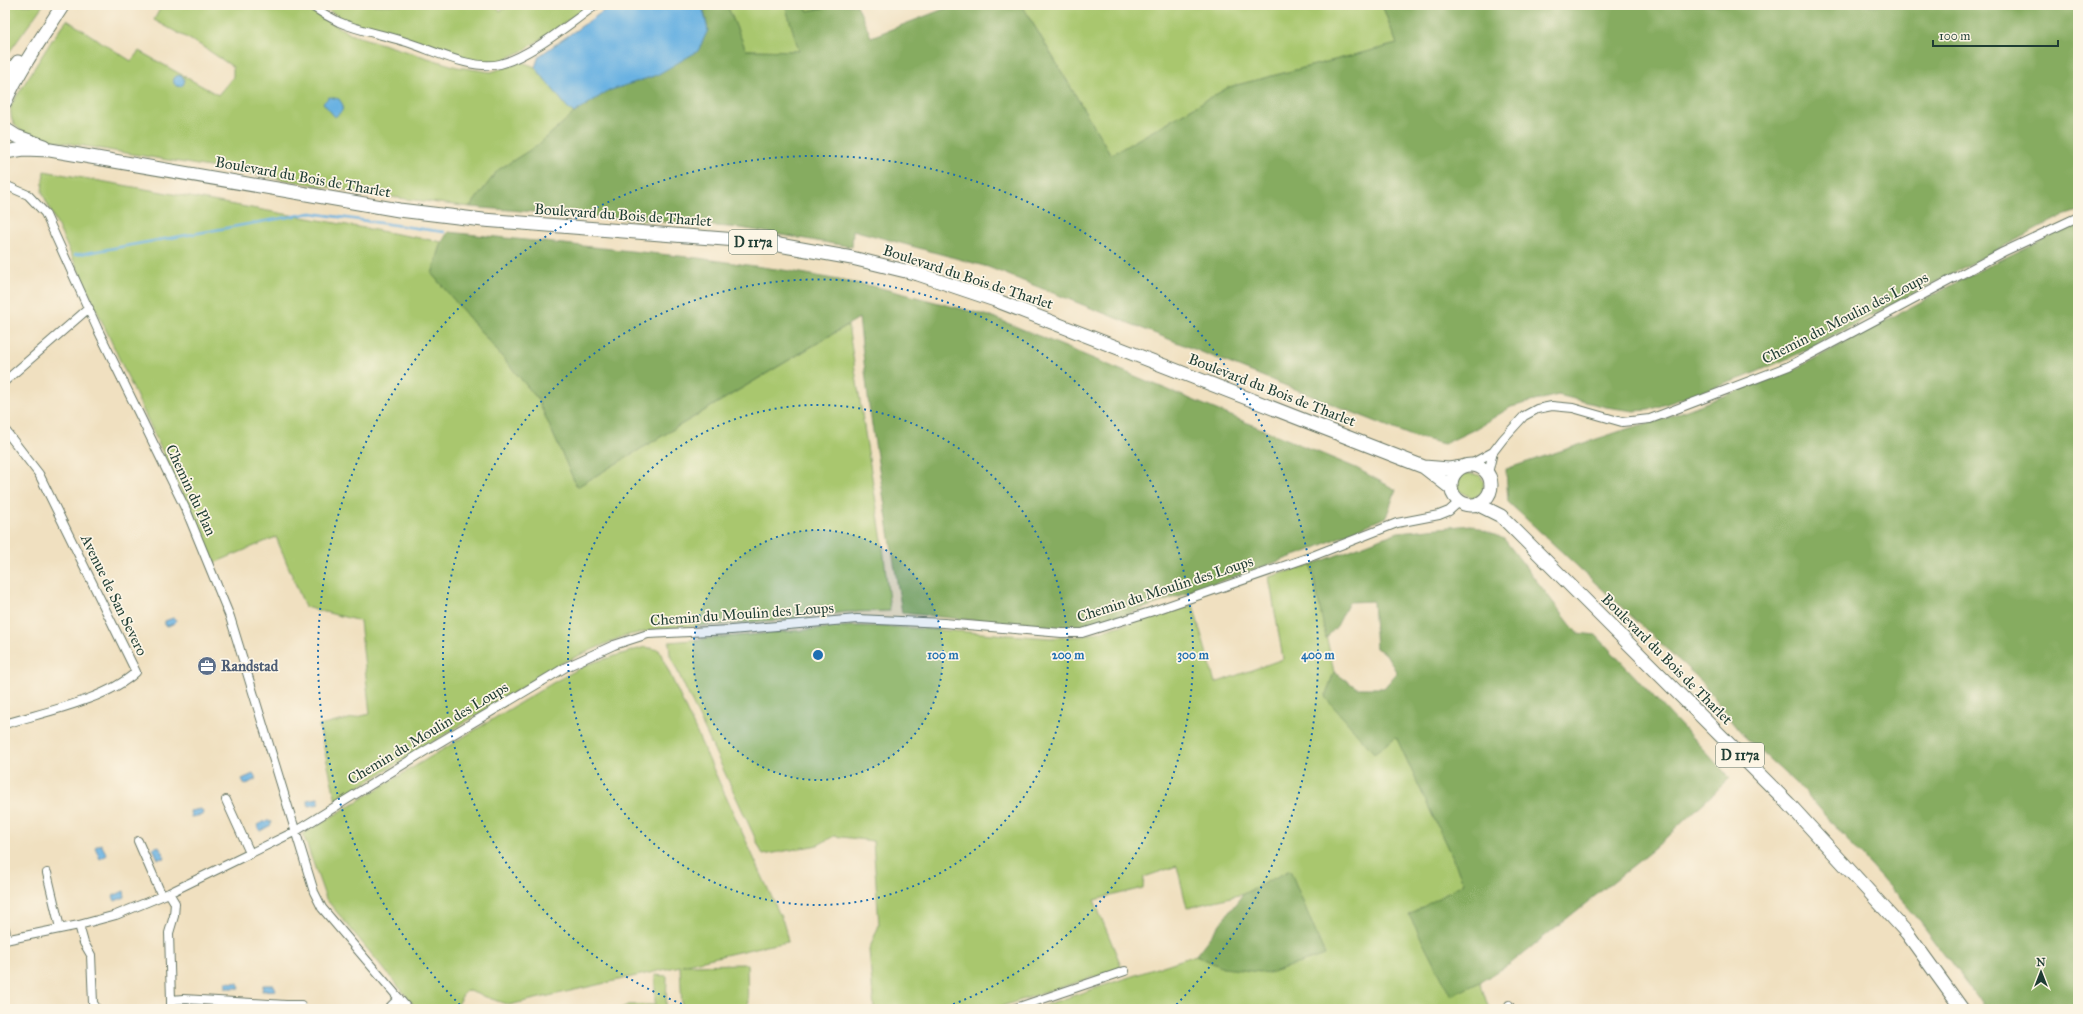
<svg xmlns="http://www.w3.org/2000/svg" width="2083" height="1014" font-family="'IM FELL Great Primer',serif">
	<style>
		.green { fill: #a9c76e; stroke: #648251 }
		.forest { fill: #86ac61; stroke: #52744a }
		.water { fill: #6bb2e2; stroke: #45788b }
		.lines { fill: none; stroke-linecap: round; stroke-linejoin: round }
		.stream { stroke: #6bb2e2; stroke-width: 2.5 }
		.minor-casing { stroke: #687665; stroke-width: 10 }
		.primary-casing { stroke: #687665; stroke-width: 15 }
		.minor { stroke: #fff; stroke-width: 8 }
		.primary { stroke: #fff; stroke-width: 13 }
		.ring { fill: none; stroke: #1f6fb2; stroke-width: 2; stroke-dasharray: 2 4 }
		.labels { text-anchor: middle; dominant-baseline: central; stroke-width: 3.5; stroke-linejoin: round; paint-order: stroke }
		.shield { fill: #fcf5e5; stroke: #617469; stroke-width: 1 }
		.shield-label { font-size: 14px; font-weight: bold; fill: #1f3d34 }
		.street-label { font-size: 15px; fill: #1f3d34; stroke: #fcf5e5 }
		.service-label { font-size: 15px; font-weight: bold; fill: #4e5e75; stroke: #fcf5e5; text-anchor: start }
		.centre { fill: #1f6fb2; stroke: #fcf5e5; stroke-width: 2 }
		.ring-label { font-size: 12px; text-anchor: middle; font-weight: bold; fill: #1f6fb2; stroke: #fcf5e5; stroke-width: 3.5; stroke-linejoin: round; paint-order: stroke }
	</style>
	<rect width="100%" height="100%" fill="#fcf5e5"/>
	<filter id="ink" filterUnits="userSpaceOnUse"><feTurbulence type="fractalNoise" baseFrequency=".025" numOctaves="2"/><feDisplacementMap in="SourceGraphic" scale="8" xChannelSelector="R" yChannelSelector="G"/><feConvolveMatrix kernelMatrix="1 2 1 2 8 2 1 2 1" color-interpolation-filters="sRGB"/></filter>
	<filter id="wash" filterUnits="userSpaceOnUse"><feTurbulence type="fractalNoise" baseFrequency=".012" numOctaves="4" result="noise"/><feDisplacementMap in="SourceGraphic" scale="16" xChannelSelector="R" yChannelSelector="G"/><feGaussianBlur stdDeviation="0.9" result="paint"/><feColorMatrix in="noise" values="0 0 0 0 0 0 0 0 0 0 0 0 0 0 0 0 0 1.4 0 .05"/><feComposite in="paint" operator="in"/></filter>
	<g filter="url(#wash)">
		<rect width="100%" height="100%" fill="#f0e0c0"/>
		<path class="green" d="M5,5h38l-38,53z
			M162,5h141l47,29 107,33 34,5 31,-10 13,5 32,40 7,6 -36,32 -40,25 -28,37 -95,-12 -326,-55c-21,-6 -41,-8 -38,-35l41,-65 15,-20 64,41 8,-10 79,44 15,-18v-10l-31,-21 -48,-26z
			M331,5h165l4,6 10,-6h80l-65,45 -24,11 -12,2 -30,-6 -65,-23 -46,-12 -20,-12z
			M727,5h58l15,46 -54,-1z
			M805,5h33l-31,6z
			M1022,5h360l15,39 -168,43 -118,68z
			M44,171l398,71 -10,32 105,124 40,89 271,-162 35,222 7,64 -44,1 -69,8 -118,9 -35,7 -60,26 -228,139 -17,-75 51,-12 -10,-93 -55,-14 -29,-70 -62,26 -172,-371z
			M1463,473l17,2 4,7 -2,10 -9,7 -15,-9v-12z
			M1311,565l23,107 -9,25 71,39 68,147 -54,32 41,80 29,-13 9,27h-456l163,-54 27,13 67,-97 -47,23 -56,14 -10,-42 -33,11 -1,11 -49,12 28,68 -129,41h-119l-5,-59 10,-25 -6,-84 -39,-5 -16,9 -55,10 -93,-200 -1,-13 183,-16 46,1 152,11 34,-2 109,-31 22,78 68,-24 -14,-82z
			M645,647l14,3 125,274 4,18 -28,5 -78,18 65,-1 1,45h-66l-2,-43 -171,39 -43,-15 -12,19h-37l-91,-110 -23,-65 253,-153 32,-17z
			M655,975l12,1 -1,33h-47l9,-4h27z"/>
		<path class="forest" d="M703,5h24l19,45 53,1 -14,-46h20l2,6 31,-6h19l14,32 78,-30 -1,-2h74l89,150 118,-68 168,-43 -15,-39h696v206l-18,6 -262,137 -53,23 -96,33 -15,1 -28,-4 -48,-12 -47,12 -38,23 -29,14 -32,-8 -424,-169 -135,-37 -1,17 -111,-19 -271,-21 28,-37 40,-25 36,-32 34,-22 49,-16 51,-45z
			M2078,222v787h-92l-71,-94 -111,-124 -60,-55 -47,-59 -189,-175 -2,-33 124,-41 33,-9 134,-51 185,-99z
			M448,232l250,26 92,13 87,16 116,30 363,151 40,22 -10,27 -78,34 -230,80 -176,-18 -33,-207 -10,-88 -282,169 -40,-89 -105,-124 10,-32z
			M1471,525l33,14 73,94 19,2 134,143 -75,70 -145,116 -30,18 -29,14 -42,-81 55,-32 -68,-146 -22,16 -49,-56 9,-25 23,16h27l13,-15 -11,-19 -10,-6 -3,-47 -24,1 -12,24 -11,12 -15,-73 87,-33z
			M1290,870l35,85 -56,18 -46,-5 -27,-13 47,-61z"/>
		<path class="water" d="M612,5h90l6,25 -10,21 -41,24 -49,16 -34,22 -7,-6 -32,-40 4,-11z
			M173.5 81a5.5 5.5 0 1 1 11 0a5.5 5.5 0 1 1-11 0Z
			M329,97l10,2 4,6 -1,6 -7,6 -12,-14z
			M173,618l3,2 -1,3 -7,3 -3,-1v-4z
			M253,774l3,5 -11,6 -3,-6z
			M318,798l1,6 -10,2 -2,-6z
			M201,809l2,3 -1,3 -11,2 -1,-6z
			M268,820l3,2v3l-11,6 -3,-6z
			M101,844l6,11 -7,4 -5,-12z
			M159,846l6,12 -7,1 -5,-11z
			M124,891l1,6 -10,4 -2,-5z
			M226,982l12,1 2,5h-14z
			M263,985h11l2,5 -14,1z"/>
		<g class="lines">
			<path class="stream" d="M75,255l236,-42 133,19"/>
		</g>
	</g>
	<g filter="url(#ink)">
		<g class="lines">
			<defs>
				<path id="minor" d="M310,5c9,6 19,12 29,17 20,9 43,12 64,19 28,8 68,30 97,23 31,-8 70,-41 96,-59
					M5,185l23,10 17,18 53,117 89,182 43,105 84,275 8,16 86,101
					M5,381l84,-73
					M5,430l34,44 97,198c-30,28 -92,40 -131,52
					M1471,464l22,-12
					M1488,473l5,-21 10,-13 21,-23 13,-7 15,-3 21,2 49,14 28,-3 139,-53 214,-114 75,-35
					M226,800l24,53
					M138,841l24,55
					M47,873l13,55
					M169,893l6,10 -1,13 -5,17 2,67
					M79,925l5,18 7,12 2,48 2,3
					M5,929l2,11
					M5,940l74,-15 37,-10 53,-22 127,-62 129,-80 141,-84 48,-22 34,-11 83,-4 126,-11 87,4 118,10h20l68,-21 160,-55 87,-34 42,-8 10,-4 10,-9
					M286,1005h15
					M1509,1005l2,4
					M171,1009v-9l12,-1 103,6 -1,4
					M388,1009l11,-11
					M1013,1009l112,-38"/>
				<path id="primary" d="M5,80l13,-18
					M5,102c15,-34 38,-66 58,-97
					M5,129l11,7 28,10
					M5,152l19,-3 26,1 349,60 84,10 279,22 90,16 66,16 77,26 429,167 25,2 13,-2
					M1451 485a20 20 0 1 1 40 0a20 20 0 1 1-40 0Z
					M1424,467l27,21
					M1477,504l24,12 287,287 119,130 55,76"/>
			</defs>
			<use href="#minor" class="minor-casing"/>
			<use href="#primary" class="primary-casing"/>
			<use href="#minor" class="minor"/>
			<use href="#primary" class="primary"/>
		</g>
	</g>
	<circle cx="818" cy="655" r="125" fill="#1f6fb2" fill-opacity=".12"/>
	<g class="ring">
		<circle cx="818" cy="655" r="125"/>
		<circle cx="818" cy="655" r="250"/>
		<path d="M693 1008A375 375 0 1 1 943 1008"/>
		<path d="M464 1009A500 500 0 1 1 1172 1009"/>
	</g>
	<defs>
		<symbol id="office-disc" viewBox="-11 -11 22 22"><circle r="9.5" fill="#5c6f8a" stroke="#fcf5e5"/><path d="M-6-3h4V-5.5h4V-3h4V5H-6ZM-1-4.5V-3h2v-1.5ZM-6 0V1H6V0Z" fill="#fff"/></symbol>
	</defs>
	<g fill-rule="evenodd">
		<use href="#office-disc" x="196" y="655" width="22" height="22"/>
	</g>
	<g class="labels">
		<g class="shield">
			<rect x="729" y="230" width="48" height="24" rx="3"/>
			<rect x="1716" y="743" width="48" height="24" rx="3"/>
		</g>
		<g class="shield-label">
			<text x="753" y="242">D 117a</text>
			<text x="1740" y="755">D 117a</text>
		</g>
		<g class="street-label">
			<text transform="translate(303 177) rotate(10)">Boulevard du Bois de Tharlet</text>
			<text transform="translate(623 215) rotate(4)">Boulevard du Bois de Tharlet</text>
			<text transform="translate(968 277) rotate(18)">Boulevard du Bois de Tharlet</text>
			<text transform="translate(1845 318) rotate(-27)">Chemin du Moulin des Loups</text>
			<text transform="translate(1272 390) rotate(21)">Boulevard du Bois de Tharlet</text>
			<text transform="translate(191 490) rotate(65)">Chemin du Plan</text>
			<text transform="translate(1165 589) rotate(-18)">Chemin du Moulin des Loups</text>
			<text transform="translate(114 595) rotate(64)">Avenue de San Severo</text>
			<text transform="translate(742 614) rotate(-4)">Chemin du Moulin des Loups</text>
			<text transform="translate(1667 659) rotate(45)">Boulevard du Bois de Tharlet</text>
			<text transform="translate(428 733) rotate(-31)">Chemin du Moulin des Loups</text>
		</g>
		<g class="service-label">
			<text x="221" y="666">Randstad</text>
		</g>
	</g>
	<circle cx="818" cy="655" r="6" class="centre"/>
	<g class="ring-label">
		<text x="943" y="659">100 m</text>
		<text x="1068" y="659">200 m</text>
		<text x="1193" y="659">300 m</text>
		<text x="1318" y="659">400 m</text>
	</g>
	<rect width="2083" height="1014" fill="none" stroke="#fcf5e5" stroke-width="20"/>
	<g transform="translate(2041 972)" stroke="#fcf5e5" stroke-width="3" paint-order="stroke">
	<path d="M0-3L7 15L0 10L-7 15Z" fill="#1f3d34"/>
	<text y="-6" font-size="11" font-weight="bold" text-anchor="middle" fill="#1f3d34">N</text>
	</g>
	<path d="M1933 40v6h125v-6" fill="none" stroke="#1f3d34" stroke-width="2"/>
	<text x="1939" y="40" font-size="12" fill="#1f3d34" stroke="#fcf5e5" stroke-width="3" paint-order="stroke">100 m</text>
</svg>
